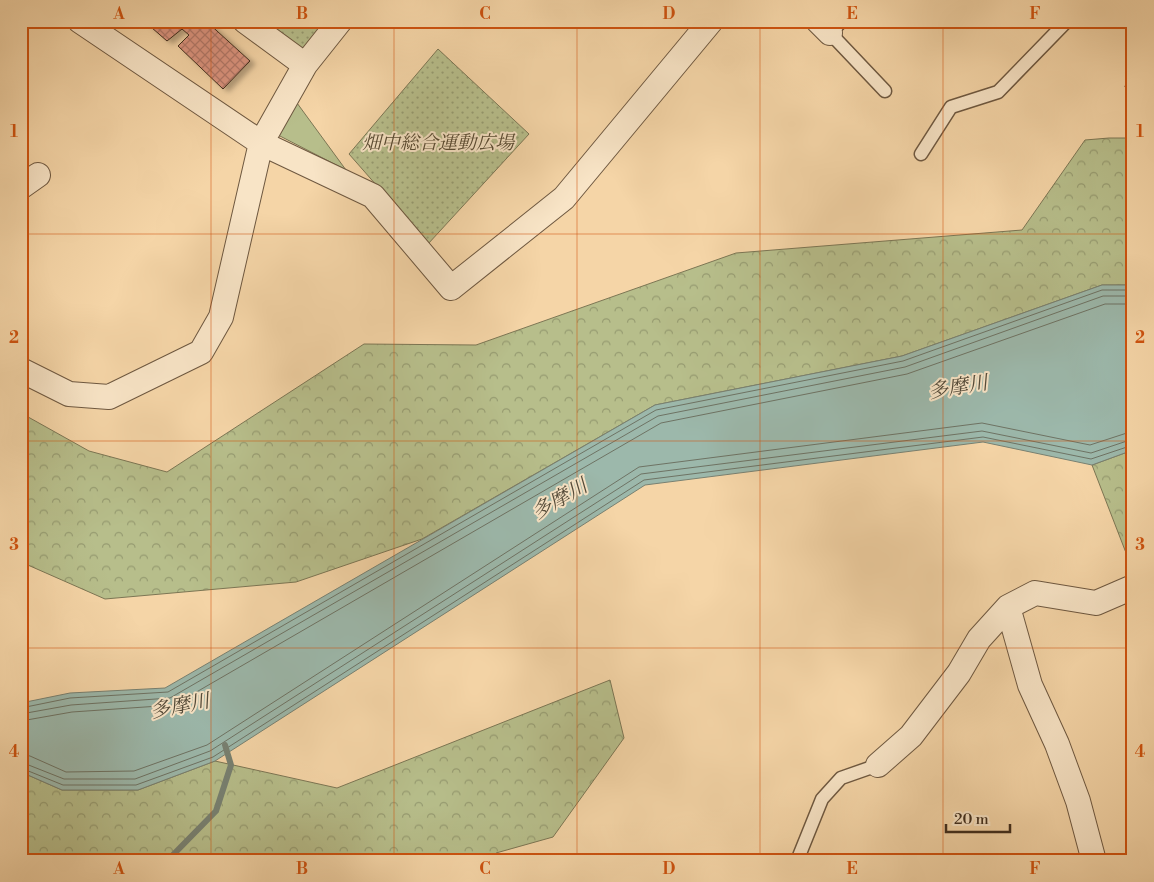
<svg xmlns="http://www.w3.org/2000/svg" width="1154" height="882" font-family="'Libre Bodoni','Noto Serif JP',serif">
	<style>
		.grass { fill: #b7be8b; stroke: #7c7654 }
		.forest { fill: url(#forest-crowns); stroke: #7c7654 }
		.park { fill: url(#park-dots); stroke: #7c7654 }
		.water { fill: #9cb8ab; stroke: #788172 }
		.lines { fill: none; stroke-linecap: round; stroke-linejoin: round }
		.shore { stroke: #6e7364; stroke-width: 1 }
		.stream { stroke: #788172; stroke-width: 6 }
		.building { fill: url(#building-cross-hatch); stroke: #412e1d; filter: url(#shadow) }
		.service-casing { stroke: #6e5840; stroke-width: 15 }
		.minor-casing { stroke: #6e5840; stroke-width: 26 }
		.service { stroke: #f8e4c6; stroke-width: 12 }
		.minor { stroke: #f8e4c6; stroke-width: 24 }
		.grid { fill: none; stroke: #cf530f; stroke-width: 1; stroke-opacity: 0.55 }
		.labels { text-anchor: middle; dominant-baseline: central; stroke-width: 4; stroke-linejoin: round; paint-order: stroke }
		.park-label { font-size: 19px; font-style: italic; fill: #594b33; stroke: #f8e4c6 }
		.water-label { font-size: 20px; font-style: italic; fill: #534a39; stroke: #f8e4c6 }
		.neatline { fill: none; stroke: #cf530f; stroke-width: 2 }
		.grid-label { font-size: 16px; text-anchor: middle; font-weight: bold; fill: #cf530f }
	</style>
	<defs>
		<pattern id="forest-crowns" width="20" height="18" patternUnits="userSpaceOnUse" patternTransform="scale(1.25)"><rect width="20" height="18" fill="#b7be8b"/><path d="M2 6a3 3 0 1 1 6 0M12 15a3 3 0 1 1 6 0" fill="none" stroke="#969b71"/></pattern>
		<pattern id="park-dots" width="8" height="8" patternUnits="userSpaceOnUse" patternTransform="scale(1.25)"><rect width="8" height="8" fill="#b7be8b"/><path d="M2 2h.1M6 6h.1" fill="none" stroke="#969b71" stroke-width="1.8" stroke-linecap="round"/></pattern>
		<pattern id="building-cross-hatch" width="8" height="8" patternUnits="userSpaceOnUse" patternTransform="scale(1.25)"><rect width="8" height="8" fill="#da937e"/><path d="M0 0l8 8M0 8l8-8" fill="none" stroke="#b27867"/></pattern>
		<filter id="shadow"><feDropShadow dx="5.5" dy="3" stdDeviation="2.5" flood-color="#0004"/></filter>
	</defs>
	<rect width="100%" height="100%" fill="#f5d5a7"/>
	<filter id="stains"><feTurbulence type="fractalNoise" baseFrequency=".004" numOctaves="4"/><feColorMatrix values="0 0 0 0 .2 0 0 0 0 .09 0 0 0 0 .02 0 0 0 .5 -.17"/></filter>
	<radialGradient id="worn" r=".72"><stop offset=".6" stop-color="#630" stop-opacity="0"/><stop offset="1" stop-color="#630" stop-opacity=".3"/></radialGradient>
	<path class="grass" d="M297,103l49,67 -68,-35z"/>
	<path class="forest" d="M1109,138h24v147h-31l-200,71 -247,49 -233,134 -126,43 -191,17 -84,-37v-149l68,38 78,21 197,-128 112,1 260,-92 286,-23 63,-90z
		M1133,450v106l-5,2 -36,-93z
		M610,680l14,58 -71,99 -57,16v8h-475v-89l41,18h76l77,-29 122,27z"/>
	<path class="park" d="M259,21h66l-25,32z
		M438,49l91,85 -101,110 -79,-90z"/>
	<path class="water" d="M1102,285h31v165l-41,15 -109,-23 -338,43 -430,276 -77,29h-76l-41,-18v-69l49,-10 95,-5 490,-283 247,-49z"/>
	<g class="lines">
		<path class="shore" d="M21,708l49,-10 98,-6 488,-282 247,-49 199,-71h31
			M21,714l50,-9 99,-7 488,-282 247,-49 198,-71h30
			M21,721l51,-9 102,-7 487,-282 246,-49 198,-70h28
			M21,754l9,2 36,16 68,-1 73,-26 432,-278 343,-44 108,22 43,-14
			M21,762l43,17h71l75,-28 431,-277 341,-43 109,22 42,-14
			M21,768l42,17h73l77,-28 431,-277 339,-43 108,22 42,-14"/>
		<path class="stream" d="M167,861l49,-50 15,-46 -6,-20"/>
	</g>
	<path class="building" d="M144,21h51l4,3 7,-3 44,40 -27,28 -45,-43 11,-11 -7,-6 -15,12z
		M1133,58v31l-8,-2z"/>
	<g class="lines">
		<defs>
			<path id="service" d="M842,21l-12,12 55,58
				M921,154l30,-47 47,-15 69,-71
				M797,861l25,-62 19,-21 37,-13"/>
			<path id="minor" d="M80,21l181,122 112,53 78,92 113,-90 147,-177
				M245,21l60,44
				M818,21l12,12
				M21,187l17,-12
				M21,370l48,24 40,3 92,-45 20,-35 40,-174 44,-78 35,-44
				M1008,607l22,78 27,59 21,57 16,60
				M878,765l33,-29 48,-63 20,-34 29,-32 27,-14 61,10 37,-16"/>
		</defs>
		<use href="#service" class="service-casing"/>
		<use href="#minor" class="minor-casing"/>
		<use href="#service" class="service"/>
		<use href="#minor" class="minor"/>
	</g>
	<path class="grid" d="M211,21v840M394,21v840M577,21v840M760,21v840M943,21v840M21,234h1112M21,441h1112M21,648h1112"/>
	<g class="labels">
		<g class="park-label">
			<text x="438" y="143">畑中総合運動広場</text>
		</g>
		<g class="water-label">
			<text transform="translate(958 388) rotate(-9)">多摩川</text>
			<text transform="translate(560 500) rotate(-30)">多摩川</text>
			<text transform="translate(180 707) rotate(-11)">多摩川</text>
		</g>
	</g>
	<rect width="1154" height="882" fill="none" stroke="#f5d5a7" stroke-width="55"/>
	<path d="M946 824v8h64v-8" fill="none" stroke="#412e1d" stroke-width="2.5"/>
	<text x="954" y="824" font-size="15" fill="#412e1d" stroke="#f8e4c6" stroke-width="4" paint-order="stroke">20 m</text>
	<rect x="28" y="28" width="1098" height="826" class="neatline"/>
	<g class="grid-label">
		<text x="119" y="19">A</text>
		<text x="302" y="19">B</text>
		<text x="485" y="19">C</text>
		<text x="669" y="19">D</text>
		<text x="852" y="19">E</text>
		<text x="1035" y="19">F</text>
		<text x="14" y="137">1</text>
		<text x="1140" y="137">1</text>
		<text x="14" y="343">2</text>
		<text x="1140" y="343">2</text>
		<text x="14" y="550">3</text>
		<text x="1140" y="550">3</text>
		<text x="14" y="757">4</text>
		<text x="1140" y="757">4</text>
		<text x="119" y="874">A</text>
		<text x="302" y="874">B</text>
		<text x="485" y="874">C</text>
		<text x="669" y="874">D</text>
		<text x="852" y="874">E</text>
		<text x="1035" y="874">F</text>
	</g>
	<rect width="100%" height="100%" filter="url(#stains)"/>
	<rect width="100%" height="100%" fill="url(#worn)"/>
</svg>
